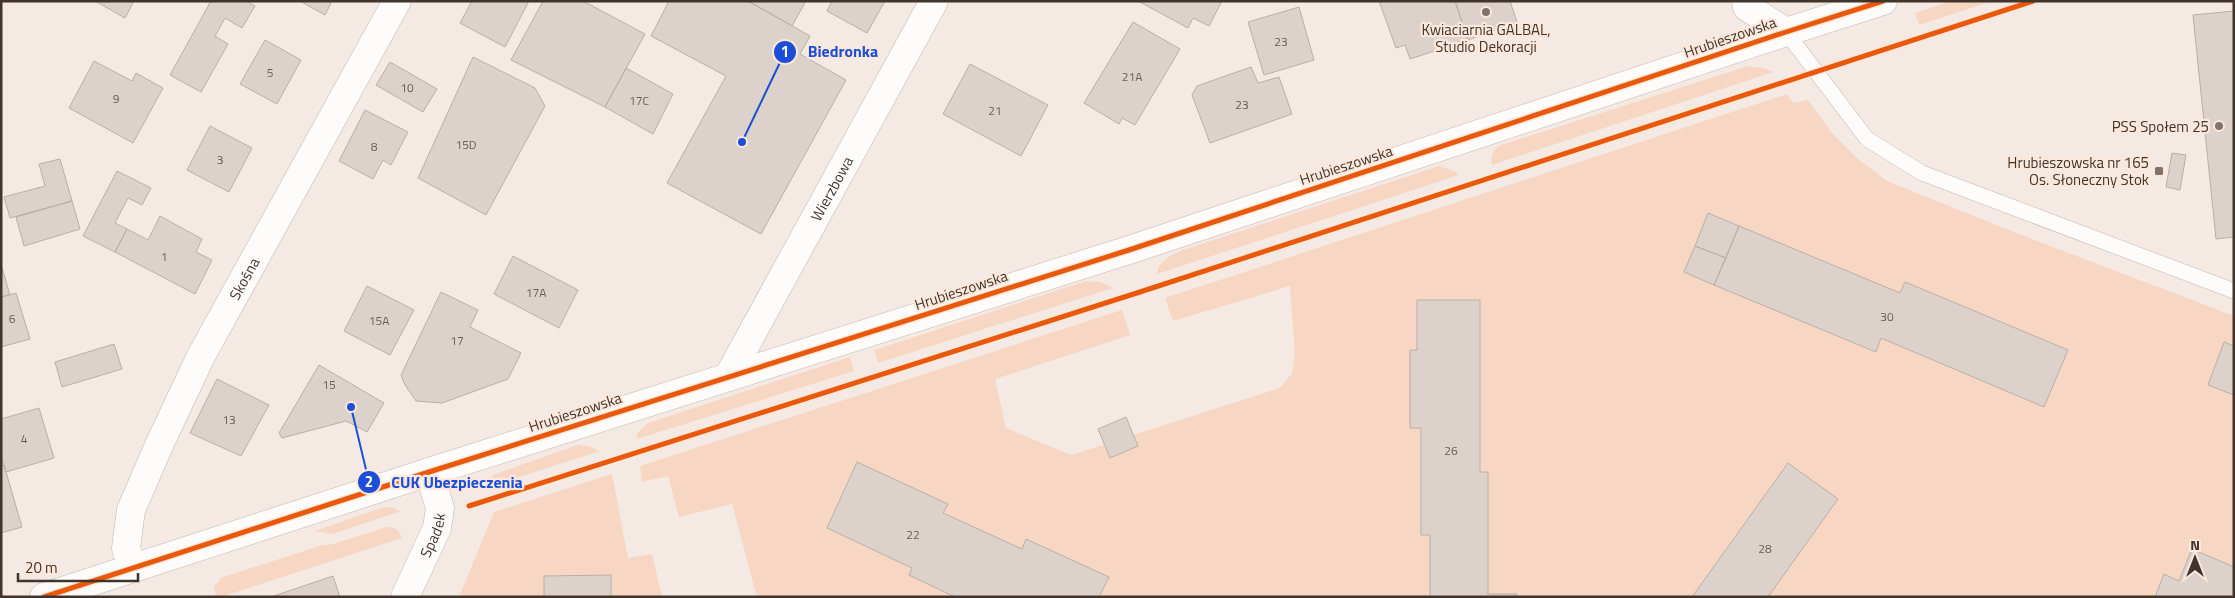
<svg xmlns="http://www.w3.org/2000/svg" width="2235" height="598" font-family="'Titillium Web',sans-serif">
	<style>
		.green { fill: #f7d7c3 }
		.building { fill: #ddd1cb; stroke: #b9afa8 }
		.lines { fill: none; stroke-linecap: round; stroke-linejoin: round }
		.service-casing { stroke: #c2b7b0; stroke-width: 16 }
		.minor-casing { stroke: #c2b7b0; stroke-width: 29 }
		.tertiary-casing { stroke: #c2b7b0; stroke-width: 29 }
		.service { stroke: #fdfcfb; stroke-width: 15 }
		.minor { stroke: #fdfcfb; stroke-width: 28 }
		.tertiary { stroke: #fdfcfb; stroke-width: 28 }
		.cycleway-casing { stroke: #fce8db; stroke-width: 8 }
		.cycleway { stroke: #e8590c; stroke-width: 5 }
		.poi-dot { fill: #80736c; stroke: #fce8db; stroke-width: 2 }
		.labels { text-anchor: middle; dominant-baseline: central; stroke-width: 4.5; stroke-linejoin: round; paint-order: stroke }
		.number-label { font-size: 12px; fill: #6a5d56 }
		.poi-label { font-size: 15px; fill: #41342c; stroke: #fce8db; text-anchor: end }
		.street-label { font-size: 15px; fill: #41342c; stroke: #fce8db }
		.leader { fill: none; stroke: #1d4ed8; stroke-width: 2 }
		.callout-dot { fill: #1d4ed8; stroke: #fce8db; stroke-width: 2 }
		.mark-label { font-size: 15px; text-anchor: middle; font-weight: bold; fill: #fff }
		.callout-label { font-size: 16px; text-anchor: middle; font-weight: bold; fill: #1d4ed8; stroke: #fce8db; stroke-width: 4.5; stroke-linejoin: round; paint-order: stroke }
	</style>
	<rect width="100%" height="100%" fill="#f4e9e3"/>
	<path class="green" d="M1951,1h42l-74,24 -4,-12z
		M1748,66l15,2 10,4 -281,93c-2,-9 1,-16 9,-20z
		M1787,94l6,9 15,-3 24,33 26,26 29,22 132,53 215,82v281h-1477l-25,-93 -53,13 -11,-41 -26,6 -2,-16 482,-156 8,25 -135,44 11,49 65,27 209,-67 12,-15 3,-18 -5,-69 -117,35 -8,-23z
		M1439,166l15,5 5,4 -302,99c2,-14 14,-19 26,-24z
		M1098,281l15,7 -235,75 -4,-13 209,-68z
		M850,357l4,14 -217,68v-6l11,-10z
		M578,445l11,1 11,5 -122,39 17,-16z
		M612,474l16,84 24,-4 10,43h-203l35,-85z
		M392,507l9,4 -69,23 -17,-3 66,-23z
		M387,527c9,0 11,2 15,11l-181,59h-5l-2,-10 7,-9 98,-32 14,-2z"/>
	<path class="building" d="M95,1h39l-9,17z
		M211,1h35l9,5 -13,22 -17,-10 -10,18 13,8 -27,48 -31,-17z
		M300,1h32l-7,14z
		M472,1h57l-24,46 -45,-24z
		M543,1h40l62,33 -40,73 -94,-47z
		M669,1h79l62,35 -10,18 46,26 -85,154 -94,-51 59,-107 -75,-40z
		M748,1h58l-14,25z
		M832,1h53l-18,32 -40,-22z
		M1138,1h84l-13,25 -16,-8 -5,10z
		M1379,1h76l13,39 -58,19 -5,-14 -9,3z
		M1455,1h55l7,21 -49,18z
		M1299,7l15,53 -50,15 -16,-53z
		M2234,11v226l-18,2 -23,-224z
		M1133,22l47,27 -45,76 -13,-7 -3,6 -35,-21z
		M265,40l36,20 -24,44 -37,-20z
		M473,57l62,31 10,18 -59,109 -68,-37z
		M94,61l38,20 4,-8 27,15 -30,55 -64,-35z
		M390,62l47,27 -14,23 -47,-27z
		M970,64l78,41 -27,51 -78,-42z
		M1251,67l7,16 21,-6 13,37 -82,29 -18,-48 5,-9z
		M626,68l47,26 -20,40 -48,-27z
		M365,110l43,22 -17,33 -8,-5 -10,19 -34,-18z
		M210,126l42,22 -23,44 -42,-22z
		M2172,153l14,2 -6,35 -14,-3z
		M60,159l12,42 -62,17 -6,-21 41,-11 -6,-22z
		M117,171l34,17 -9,17 -14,-7 -13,25 12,6 -12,23 -32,-16z
		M72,201l8,28 -56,17 -8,-29z
		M1708,213l31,13 -13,32 -31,-12z
		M160,216l42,23 -6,13 16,8 -17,34 -80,-42 12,-23 21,11z
		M1739,226l161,67 5,-11 163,68 -24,57 -163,-69 -5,14 -162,-67z
		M1695,246l31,12 -12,27 -30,-13z
		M513,256l65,34 -19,38 -65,-34z
		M1,264l9,31 -9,2z
		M367,286l47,24 -24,45 -46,-24z
		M441,292l37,18 -8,17 51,26 -13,26 -66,24 -26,-2 -11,-16 -4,-10z
		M16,293l14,46 -29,8v-50z
		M1417,300h63v172h8v122h29v3h-87v-62h-9v-107h-11v-78h7z
		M2224,342l10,4v49l-26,-10z
		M114,344l8,25 -60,18 -7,-25z
		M319,365l65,38 -17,29 -21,-11 -64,17 -3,-5z
		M217,379l52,26 -28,51 -51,-23z
		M39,408l15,50 -48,14 -5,-16v-37z
		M1126,417l12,29 -28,12 -12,-29z
		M857,462l91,42 -5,9 79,36 4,-10 83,38 -10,20h-144l-46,-22 3,-7 -85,-40z
		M1788,463l50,36 -70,98h-76z
		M4,465l18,62 -21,6v-67z
		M2192,549l42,18v30h-79l9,-23 15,7z
		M611,575v22h-67v-21z
		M333,576l7,21h-69z"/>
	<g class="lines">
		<defs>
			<path id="service" d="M1786,32l81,107 55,34 312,118"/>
			<g id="minor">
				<path d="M1746,1l1,6 39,25"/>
				<path id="s1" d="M728,377l206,-376"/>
				<path id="s2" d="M132,567l-6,-19 5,-38 29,-67 41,-87 196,-355"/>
				<path id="s3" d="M405,597l32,-69 3,-20 -11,-36"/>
			</g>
			<path id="tertiary" d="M44,597l385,-125 700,-222 657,-218 97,-31"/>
		</defs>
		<use href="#service" class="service-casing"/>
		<use href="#minor" class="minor-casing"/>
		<use href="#tertiary" class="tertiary-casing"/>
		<use href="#service" class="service"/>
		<use href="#minor" class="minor"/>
		<use href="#tertiary" class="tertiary"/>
		<defs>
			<path id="cycleway" d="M469,506l674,-215 890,-290
				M44,597l385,-125 700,-222 657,-218 97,-31"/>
		</defs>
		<use href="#cycleway" class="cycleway-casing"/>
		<use href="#cycleway" class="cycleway"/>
	</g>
	<g class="poi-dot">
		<circle cx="1486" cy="12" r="5"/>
		<circle cx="2219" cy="126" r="5"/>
		<rect x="2154" y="166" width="10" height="10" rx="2.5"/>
	</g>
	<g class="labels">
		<g class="number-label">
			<text x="1281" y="41">23</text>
			<text x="270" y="72">5</text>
			<text x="1132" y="76">21A</text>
			<text x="407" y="87">10</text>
			<text x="116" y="98">9</text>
			<text x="639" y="100">17C</text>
			<text x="1242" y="104">23</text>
			<text x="995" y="110">21</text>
			<text x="466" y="144">15D</text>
			<text x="374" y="146">8</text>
			<text x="220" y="159">3</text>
			<text x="164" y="256">1</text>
			<text x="536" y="292">17A</text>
			<text x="1887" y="316">30</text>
			<text x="12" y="318">6</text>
			<text x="379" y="320">15A</text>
			<text x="457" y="340">17</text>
			<text x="329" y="384">15</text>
			<text x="229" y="419">13</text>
			<text x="24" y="438">4</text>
			<text x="1451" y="450">26</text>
			<text x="913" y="534">22</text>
			<text x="1765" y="548">28</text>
		</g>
		<g class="poi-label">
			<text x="1486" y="29" text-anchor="middle">Kwiaciarnia GALBAL,<tspan x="1486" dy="17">Studio Dekoracji</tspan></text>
			<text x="2209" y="126">PSS Społem 25</text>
			<text x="2149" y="162">Hrubieszowska nr 165<tspan x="2149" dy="17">Os. Słoneczny Stok</tspan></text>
		</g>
		<g class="street-label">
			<text transform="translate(1730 37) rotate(-19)">Hrubieszowska</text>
			<text transform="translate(1346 165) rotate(-18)">Hrubieszowska</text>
			<text stroke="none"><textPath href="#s1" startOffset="215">Wierzbowa</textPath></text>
			<text stroke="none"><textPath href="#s2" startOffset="316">Skośna</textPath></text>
			<text transform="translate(961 290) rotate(-18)">Hrubieszowska</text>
			<text transform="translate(575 412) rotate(-18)">Hrubieszowska</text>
			<text stroke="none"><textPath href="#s3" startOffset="68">Spadek</textPath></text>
		</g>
	</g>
	<path class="leader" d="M742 142L785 52M351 407L369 482"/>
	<g class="callout-dot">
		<circle cx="742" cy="142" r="5"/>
		<circle cx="351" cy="407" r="5"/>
		<circle cx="785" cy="52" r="12"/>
		<circle cx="369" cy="482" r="12"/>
	</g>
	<g class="mark-label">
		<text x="785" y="57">1</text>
		<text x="369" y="487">2</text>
	</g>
	<g class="callout-label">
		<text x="843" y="57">Biedronka</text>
		<text x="457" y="488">CUK Ubezpieczenia</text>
	</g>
	<rect width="2235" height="598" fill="none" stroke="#41342c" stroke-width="5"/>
	<g transform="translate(2195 558)" stroke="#fce8db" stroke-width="4" paint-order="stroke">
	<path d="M0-4L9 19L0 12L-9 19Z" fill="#41342c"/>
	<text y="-8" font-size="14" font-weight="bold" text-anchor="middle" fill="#41342c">N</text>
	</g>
	<path d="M18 573v8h120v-8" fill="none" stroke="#41342c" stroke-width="2.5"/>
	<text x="25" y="573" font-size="15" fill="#41342c" stroke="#fce8db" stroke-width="4" paint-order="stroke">20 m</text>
</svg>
